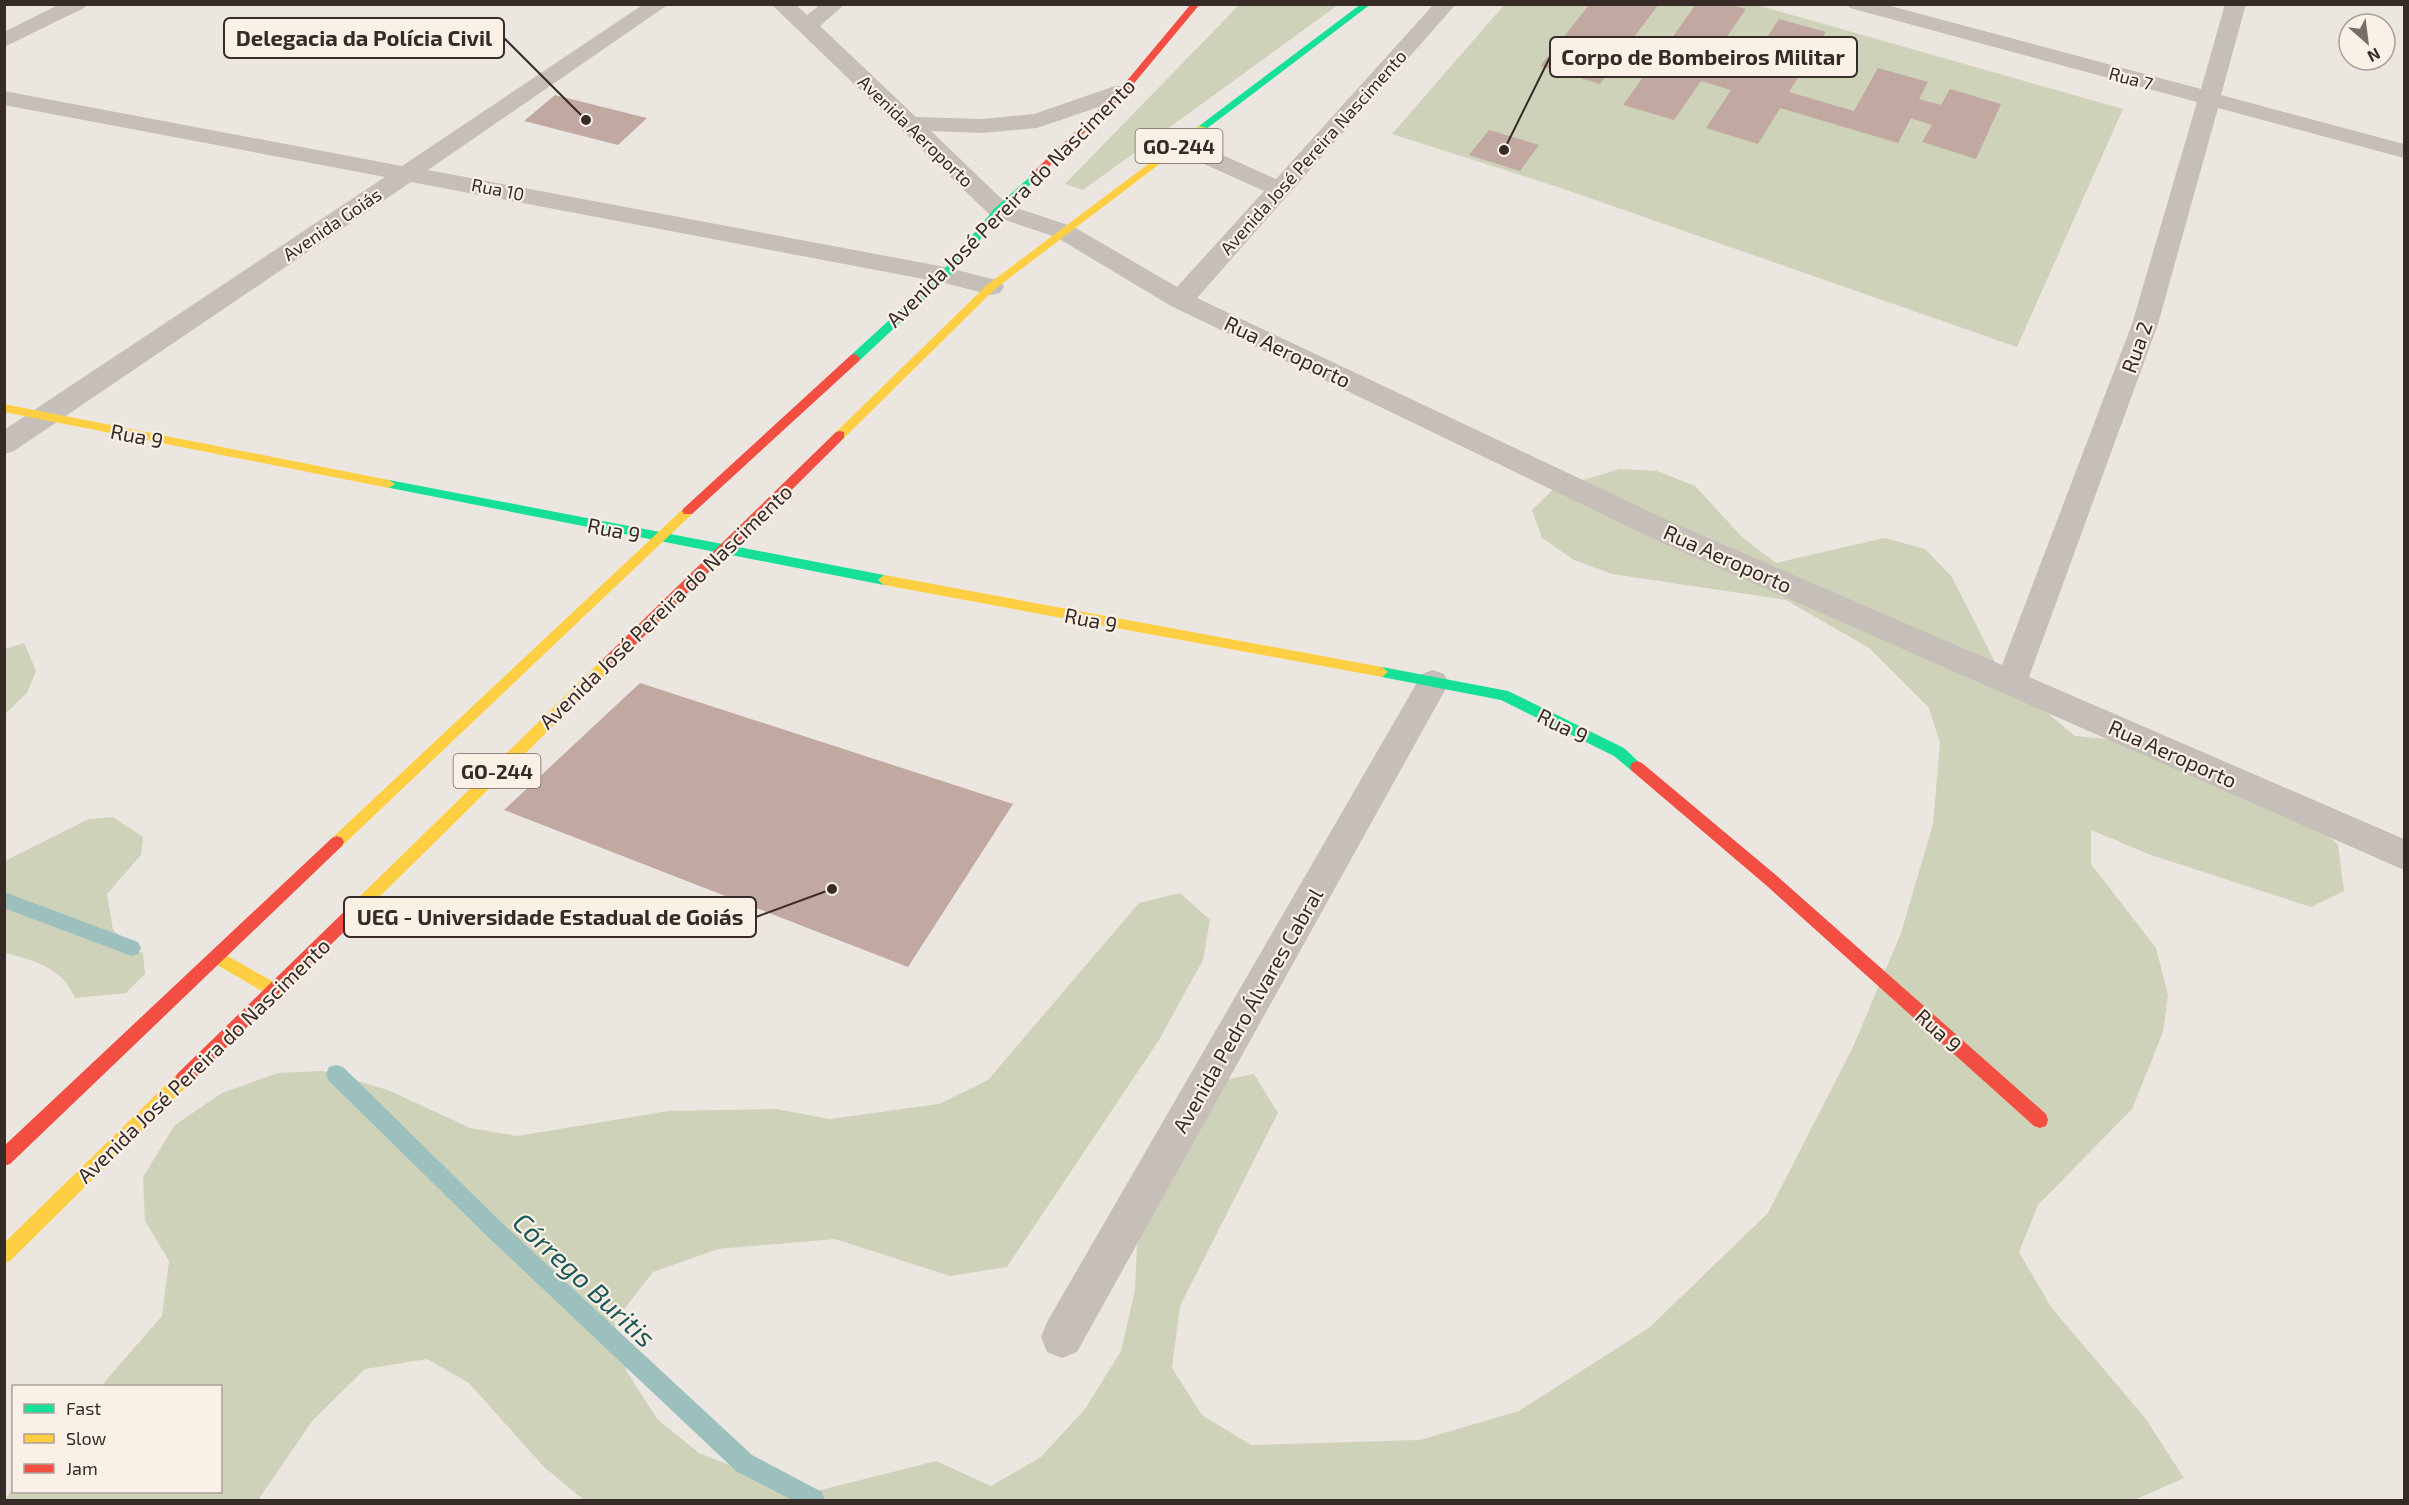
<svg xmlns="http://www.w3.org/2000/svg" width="2409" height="1505" font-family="'Exo 2',sans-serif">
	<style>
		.green { fill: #ced2b9 }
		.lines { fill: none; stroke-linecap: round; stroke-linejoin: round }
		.stream { fill: #9bc0be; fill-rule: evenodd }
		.building { fill: #c1a8a1 }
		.street { fill: #c6beb8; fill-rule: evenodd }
		.fast { fill: #16e098; fill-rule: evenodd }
		.slow { fill: #ffcf43; fill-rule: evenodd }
		.jam { fill: #f24e42; fill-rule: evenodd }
		.labels { text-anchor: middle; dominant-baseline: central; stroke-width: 4.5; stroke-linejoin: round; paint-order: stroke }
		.far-street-label { font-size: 18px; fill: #362b27; stroke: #faf0e6 }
		.shield { fill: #faf0e6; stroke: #716660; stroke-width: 1.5 }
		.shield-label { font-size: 20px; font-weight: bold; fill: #362b27 }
		.street-label { font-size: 21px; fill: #362b27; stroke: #faf0e6 }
		.near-water-label { font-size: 27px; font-style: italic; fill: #1b5859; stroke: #faf0e6 }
		.leader { fill: none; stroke: #362b27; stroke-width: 2 }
		.callout-dot { fill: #362b27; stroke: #faf0e6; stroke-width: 2 }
		.callout { fill: #faf0e6; stroke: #362b27; stroke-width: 2 }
		.callout-label { font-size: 22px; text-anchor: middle; font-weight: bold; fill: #362b27 }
	</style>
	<rect width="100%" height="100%" fill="#ece6e0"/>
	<path class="green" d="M1505,4l252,1 366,104 -106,238 -459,-160 -166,-53z
		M1239,5h99l-255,185 -18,-6z
		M1620,469l37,2 38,15 48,52 33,25 108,-25 41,11 27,28 49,97 74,62 86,8 136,60 41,41 6,46 -33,16 -160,-52 -60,-25v34l65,84 12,47 -5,37 -31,77 -94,96 -19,47 32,55 94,111 39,60 -50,22h-1550l-40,-33 -75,-84 -42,-24 -62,10 -52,51 -55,80h-253l8,-13 1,5h206v-106h-119l61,-70 7,-55 -24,-40 -2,-44 32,-52 47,-32 56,-20 45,-2 65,19 82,38 47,8 152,-25 107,-2 54,10 109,-15 49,-24 151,-177 41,-10 30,27 -7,40 -44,80 -152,227 -57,9 -115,-37 -117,10 -65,23 -39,50 13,50 30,47 42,34 106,41 131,-33 55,25 50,-29 44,-48 36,-58 14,-61 3,-60 64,-145 52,-11 24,39 -98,193 -8,62 30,47 49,30 169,-5 99,-29 131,-84 118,-114 85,-166 48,-114 32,-109 7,-81 -11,-35 -60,-60 -83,-48 -174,-26 -38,-14 -32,-22 -10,-28 21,-21z
		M24,643l12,28 -9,22 -22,21v-65z
		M113,817l30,20 -2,18 -34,39 6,36 30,24 2,20 -19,19 -51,5c-12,-30 -41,-38 -70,-45v-92l84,-42z"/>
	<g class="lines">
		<path class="stream" d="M4,892l134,50 3,6 -3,6 -6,2 -128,-48z
			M336,1065l7,2 159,156 250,232 70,37 3,8h-33l-56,-29 -248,-234 -159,-156 -3,-7 3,-7z"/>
	</g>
	<path class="building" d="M1590,4h69l-31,41 32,10 36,-51h33l17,5 -40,58 35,10 38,-58 47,13 -37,60 65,19 24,-43 50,14 -9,17 22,6 9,-16 51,15 -25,55 -54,-17 10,-17 -21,-7 -13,25 -118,-35 -22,36 -52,-16 25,-38 -30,-9 -27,39 -51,-15 28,-39 -31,-9 -20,27 -60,-18z
		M555,95l92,23 -29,27 -94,-24z
		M1489,130l50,15 -19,26 -51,-16z
		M640,683l373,121 -105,163 -404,-157z"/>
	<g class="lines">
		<path class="street" d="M60,4h27l-3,4 -80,39v-15z
			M644,4h25l-241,166 517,97 55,14 4,6 -4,6 -9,2 -46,-12 -534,-101 -397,269 -10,3v-24l381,-253 -381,-72v-14l398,75z
			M771,4h24l12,11 14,-11h24l-25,22 96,91 66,2 52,-5 81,-28h16l3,5 -3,5 -94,32 -55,5 -51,-2 77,74 66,22 103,60 87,-96 -91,-41 -4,-5 4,-5h16l87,39 158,-175h22l-259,294 481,227 324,140 130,-341 65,-222 -347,-94 -3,-4h36l318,85 24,-85h21l-25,91 183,49v14l-186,-50 -60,216 -129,353 375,162v31l-746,-329 -487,-235 -115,-69 -66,-22z
			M1433,670l11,4 5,9 -5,9 -367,660 -15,6 -15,-6 -6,-15 6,-15 375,-648z"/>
		<path class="fast" d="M1361,4h10l-166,126h-6v-4z
			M1033,174l3,1v4l-33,33 -54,65 -90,84h-8v-6l90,-82 54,-65z
			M389,480l495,95 6,5 -6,5 -499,-98 -2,-3z
			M1382,667l126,24 116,57 20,19 -2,4h-10l-18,-15 -113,-56 -119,-23 -6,-5z"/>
		<path class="slow" d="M1199,126l8,2 -212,161 -151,149h-8v-6l151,-147z
			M4,404l385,76 6,4 -6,4 -385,-76z
			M688,507l4,1 2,3 -2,3 -350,332 -5,2 -5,-2 -2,-4 2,-4 352,-330z
			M884,575l498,92 6,5 -6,5 -498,-92 -6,-5z
			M608,658l5,1 1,4 -1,4 -250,246 -5,2 -5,-2 -2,-5 2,-5 250,-244z
			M217,950l62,35 3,5 -3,5 -5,2 -5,-2 -57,-33 -2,-5 2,-5z
			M183,1071l6,3 2,5 -2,5 -179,177 -6,2v-20l173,-169z"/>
		<path class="jam" d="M1191,4h9l-74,89 -90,86h-6v-4l90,-86z
			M855,354l5,4 -1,3 -167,153h-8l-2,-3 2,-3 167,-153z
			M840,431l4,1v6l-231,229h-10l-1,-4 1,-4 233,-227z
			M1637,761l5,2 135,113 269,238 2,6 -2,6 -6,2 -6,-2 -267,-240 -135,-115 -2,-4 2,-4z
			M337,836l5,2 2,4 -2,4 -332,318 -6,2v-20l328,-308z
			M358,901l5,2 2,5 -2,5 -174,171 -6,3 -6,-3 -2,-5 2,-5 176,-171z"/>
	</g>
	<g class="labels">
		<g class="far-street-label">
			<text transform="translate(2131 78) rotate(15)">Rua 7</text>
			<text transform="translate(916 131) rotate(44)">Avenida Aeroporto</text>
			<text transform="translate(1313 152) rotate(-48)">Avenida José Pereira Nascimento</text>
			<text transform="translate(498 189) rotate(11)">Rua 10</text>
			<text transform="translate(332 224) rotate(-34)">Avenida Goiás</text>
		</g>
		<g class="shield">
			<rect x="1135.5" y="129" width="87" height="34" rx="4.5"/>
			<rect x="453.5" y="754" width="87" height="34" rx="4.5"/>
		</g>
		<g class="shield-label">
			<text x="1179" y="146">GO-244</text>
			<text x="497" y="771">GO-244</text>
		</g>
		<g class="street-label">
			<text transform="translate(1010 202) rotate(-45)">Avenida José Pereira do Nascimento</text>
			<text transform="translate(2136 347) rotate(-70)">Rua 2</text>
			<text transform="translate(1288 351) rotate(26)">Rua Aeroporto</text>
			<text transform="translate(137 435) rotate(11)">Rua 9</text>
			<text transform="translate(614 529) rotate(11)">Rua 9</text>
			<text transform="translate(1728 558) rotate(24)">Rua Aeroporto</text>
			<text transform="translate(665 606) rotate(-44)">Avenida José Pereira do Nascimento</text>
			<text transform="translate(1091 619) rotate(11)">Rua 9</text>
			<text transform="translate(1563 725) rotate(26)">Rua 9</text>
			<text transform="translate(2173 753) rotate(24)">Rua Aeroporto</text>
			<text transform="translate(1247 1010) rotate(-60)">Avenida Pedro Álvares Cabral</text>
			<text transform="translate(1939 1030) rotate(42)">Rua 9</text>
			<text transform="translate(203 1060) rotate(-44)">Avenida José Pereira do Nascimento</text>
		</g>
		<g class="near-water-label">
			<text transform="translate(585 1279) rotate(43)">Córrego Buritis</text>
		</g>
	</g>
	<path class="leader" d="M586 120L504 38M1504 150L1550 57M832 889L756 917"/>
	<g class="callout-dot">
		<circle cx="586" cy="120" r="6"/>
		<circle cx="1504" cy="150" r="6"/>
		<circle cx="832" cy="889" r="6"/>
	</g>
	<g class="callout">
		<rect x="224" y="18" width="280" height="40" rx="6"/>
		<rect x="1550" y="37" width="307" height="40" rx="6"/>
		<rect x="344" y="897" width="412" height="40" rx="6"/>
	</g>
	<g class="callout-label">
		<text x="364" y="46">Delegacia da Polícia Civil</text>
		<text x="1703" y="65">Corpo de Bombeiros Militar</text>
		<text x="550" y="925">UEG - Universidade Estadual de Goiás</text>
	</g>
	<rect width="2409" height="1505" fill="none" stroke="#362b27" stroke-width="12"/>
	<rect x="12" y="1385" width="210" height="108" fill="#faf0e6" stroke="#aca19a" stroke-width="1.5"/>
	<rect x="24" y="1404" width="30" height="9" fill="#16e098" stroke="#aca19a" stroke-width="1.5"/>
	<text x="66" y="1415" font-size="18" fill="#362b27">Fast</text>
	<rect x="24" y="1434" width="30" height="9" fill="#ffcf43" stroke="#aca19a" stroke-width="1.5"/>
	<text x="66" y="1445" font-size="18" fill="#362b27">Slow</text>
	<rect x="24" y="1464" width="30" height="9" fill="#f24e42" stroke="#aca19a" stroke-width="1.5"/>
	<text x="66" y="1475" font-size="18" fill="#362b27">Jam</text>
	<g transform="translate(2367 42) rotate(152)"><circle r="28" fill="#faf0e6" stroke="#aca19a" stroke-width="1.5"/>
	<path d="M0-4.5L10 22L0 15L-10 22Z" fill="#766c68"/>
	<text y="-9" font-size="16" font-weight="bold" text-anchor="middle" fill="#362b27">N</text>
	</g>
</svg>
